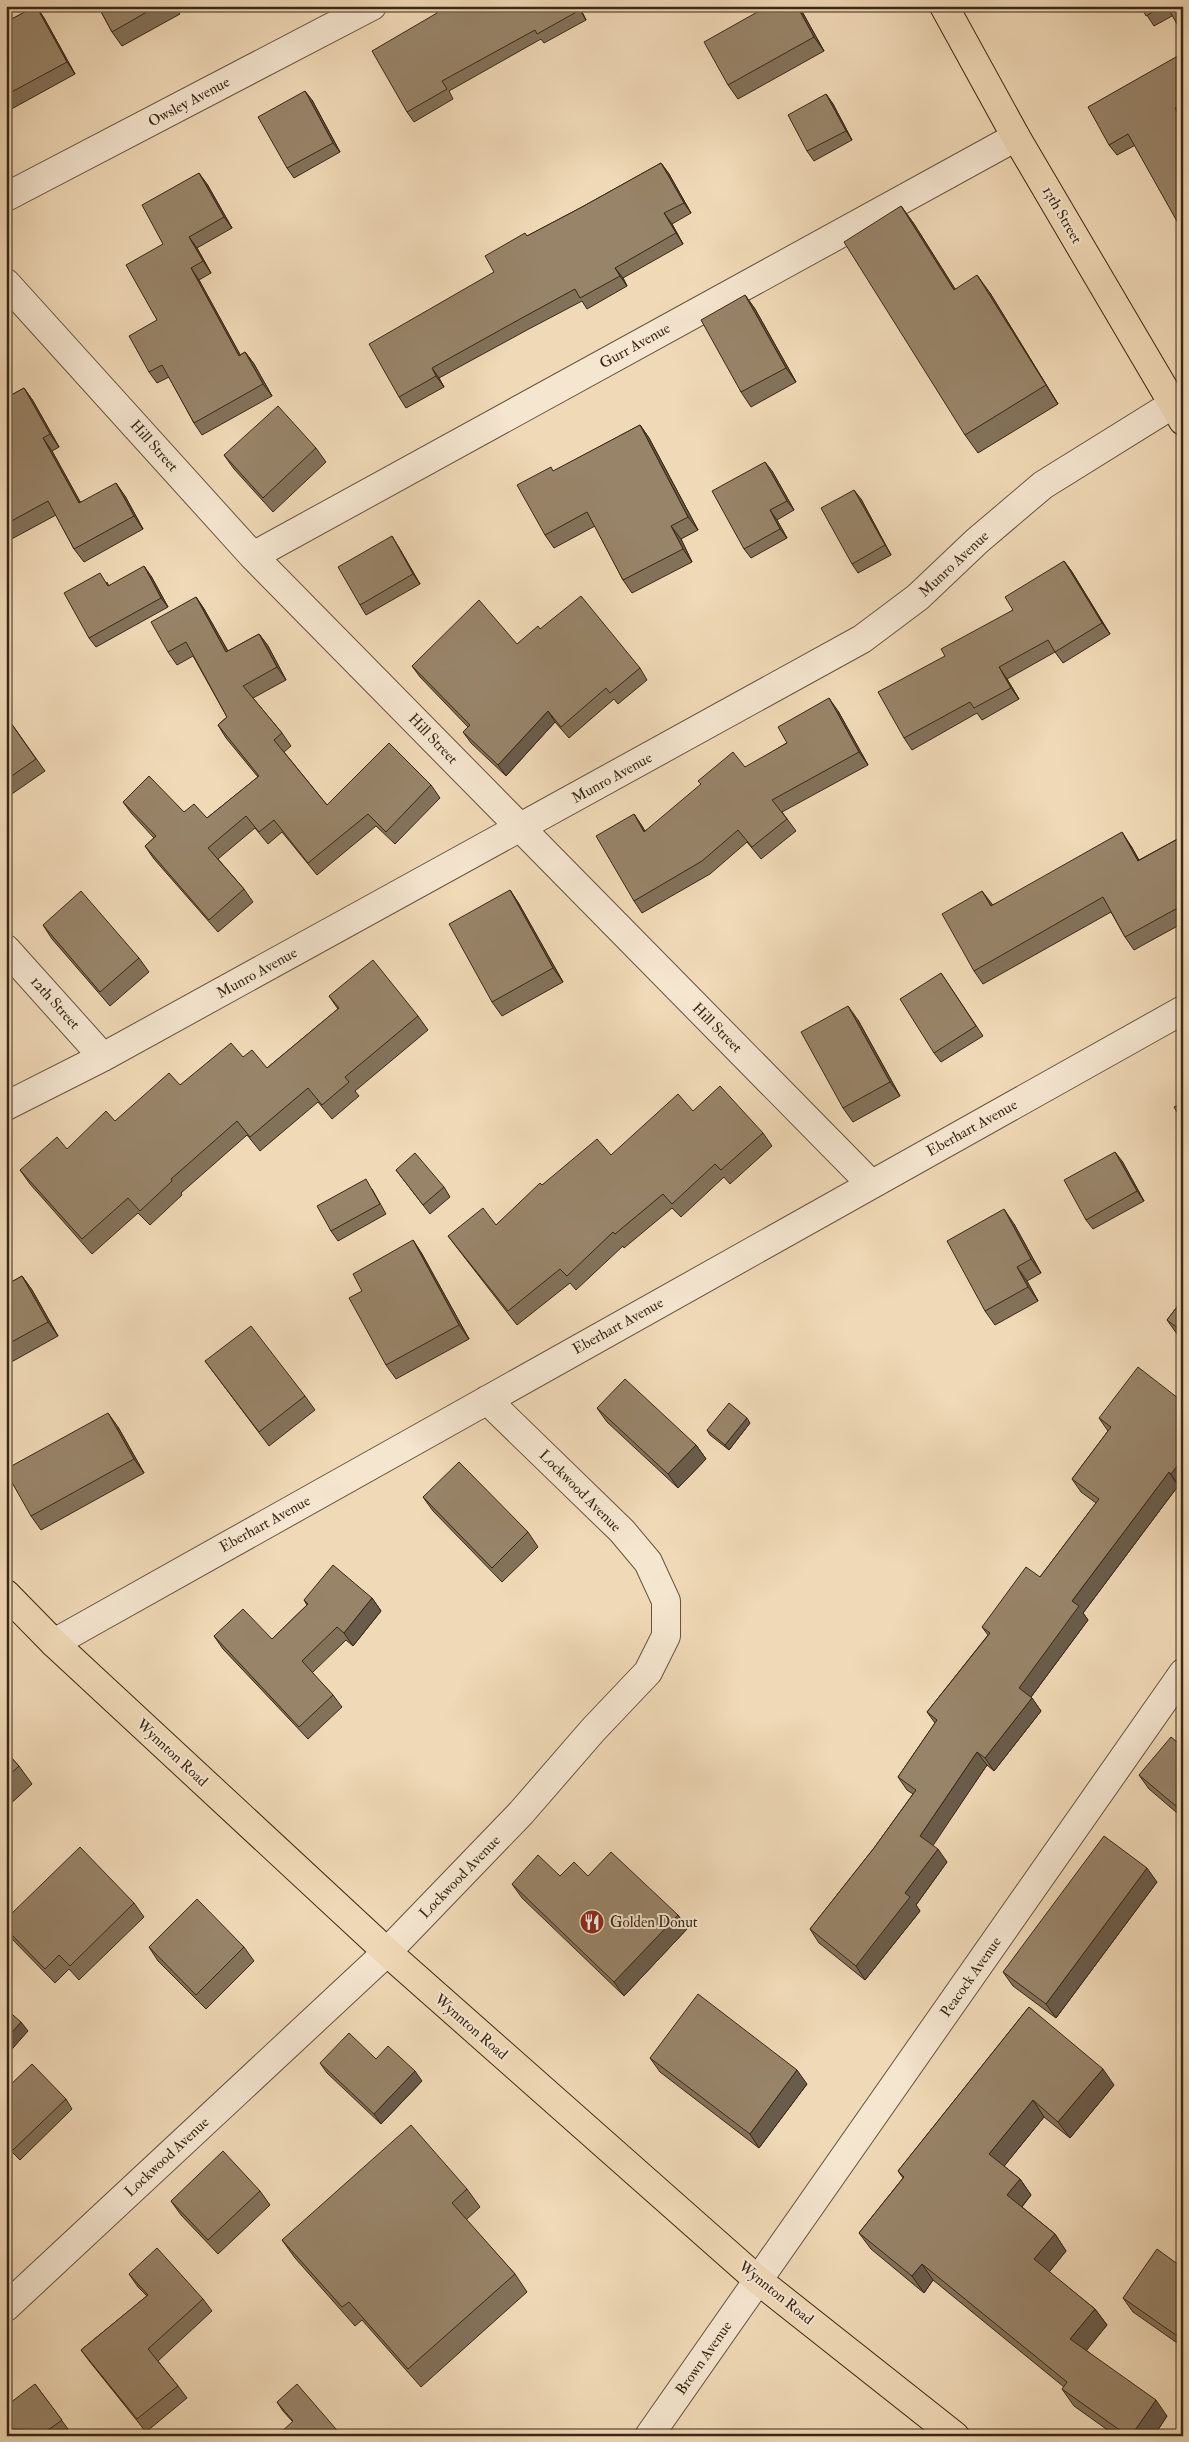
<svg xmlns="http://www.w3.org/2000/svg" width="1189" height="2442" font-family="'IM FELL Double Pica',serif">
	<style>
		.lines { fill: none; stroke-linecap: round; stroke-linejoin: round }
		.minor-casing { stroke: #67543e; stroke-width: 30 }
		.major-casing { stroke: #392815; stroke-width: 30 }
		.minor { stroke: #f5e6d0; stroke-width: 28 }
		.major { stroke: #f0d9b7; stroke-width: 28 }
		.wall { fill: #83725a; stroke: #392815 }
		.shaded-wall { fill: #6a5c4a; stroke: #392815 }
		.building { fill: #988469; stroke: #392815 }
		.labels { text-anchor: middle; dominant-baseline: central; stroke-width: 4; stroke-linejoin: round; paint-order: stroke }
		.street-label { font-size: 15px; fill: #392815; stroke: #f5e6d0 }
		.poi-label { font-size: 15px; fill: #392815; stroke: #f5e6d0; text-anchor: start }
	</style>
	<rect width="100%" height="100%" fill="#f0d9b7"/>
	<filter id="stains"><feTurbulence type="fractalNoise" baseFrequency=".004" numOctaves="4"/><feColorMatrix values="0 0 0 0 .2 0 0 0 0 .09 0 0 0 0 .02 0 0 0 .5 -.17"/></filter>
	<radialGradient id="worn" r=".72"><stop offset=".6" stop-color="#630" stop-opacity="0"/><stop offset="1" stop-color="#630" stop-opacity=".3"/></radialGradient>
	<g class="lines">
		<defs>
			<path id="minor" d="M6,197l366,-191
				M6,283l247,273 618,628
				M253,556l763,-419
				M6,949l97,108
				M6,1106l97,-49 759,-418 56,-42 59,-56 66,-56 140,-87
				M54,1643l1129,-633
				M6,2307l381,-355 134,-139 72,-83 55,-58 18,-36v-35l-18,-39 -26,-31 -135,-131
				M649,2436l534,-763"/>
			<path id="major" d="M944,6l72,131 167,284
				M6,1594l48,49 333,309 372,329 196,155"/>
		</defs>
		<use href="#minor" class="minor-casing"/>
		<use href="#major" class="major-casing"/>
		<use href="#minor" class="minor"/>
		<use href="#major" class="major"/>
	</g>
	<path class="wall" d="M36,6l8,12 31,56 -69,38v-90z
		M98,6h86l-6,4 2,4 -58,32 -10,-14z
		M437,6h142l7,14 -42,23 -3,-4 -92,52 4,8 -39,23 -7,-10 30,-99z
		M799,6l25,45 -86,48 -10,-14z
		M1141,6h42l-11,10 -18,10z
		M1183,53v66l-66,36 -8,-10z
		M826,94l7,10 19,36 -38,21 -7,-10z
		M312,100l28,52 -46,26 -7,-10z
		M661,163l8,11 22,39 -19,11 11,20 -60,34 4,8 -40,23 -5,-8 -55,29 -88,48 5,9 -38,21 -7,-11 95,-125 33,-36 55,-29z
		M207,184l25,44 -35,20 14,25 -12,7 41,75 5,-3 9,12 18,32 -70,39 -8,-12 -25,-46 -12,6 -8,-11 8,-52 6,-76z
		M901,206l13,18 41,65 35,4 68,111 -80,49 -13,-18z
		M745,295l10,14 41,73 -45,25 -10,-15z
		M24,388l9,13 26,46 -7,4 28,51 45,-6 18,33 -59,33 -10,-13 -18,-34 -50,27v-144z
		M640,425l9,13 49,92 -17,9 11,23 -60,31 -9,-13 -28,-54 -41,22 -9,-13 9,-64z
		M316,448l10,14 -53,50 -39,-43 -10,-14z
		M772,471l22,39 -17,10 10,18 -36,20 -7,-9z
		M861,499l30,56 -33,18 -6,-9z
		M398,546l22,38 -54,31 -6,-10z
		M1064,561l8,11 38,62 -47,29 -8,-11 -48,27 12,20 -37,21 -5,-7 -65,37 -8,-12 41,-82 68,-46z
		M151,576l17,31 -72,40 -7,-9 18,-56 2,4z
		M196,597l8,12 24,42 31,-17 9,12 18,34 -33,18 29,35 9,13 -7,6 43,53 104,-20 9,13 -45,46 -19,-18 -59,49 -35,-43 -14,12 -13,-16 -37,31 26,30 9,13 -35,30 -64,-73 -9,-13 9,-8 -22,-24 -9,-12 61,10 23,6 51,-41 -32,-39 -8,-13 9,-8 -34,-61 -16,9 -9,-13z
		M540,629l100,39 7,12 -29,24 -4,-5 -45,39 -14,-16 -49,54 -35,-33 -8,-11 5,-5 -48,-50 -8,-11 105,-22z
		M838,711l30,54 -86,47 14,19 -35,28 -14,-17 -37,32 -68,39 -8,-12v-87l11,17z
		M6,716l39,55 -39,27z
		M1183,836v87l-49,27 -9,-13 -14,-25 -128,72 -9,-13 18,-66 139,-59 8,14z
		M510,890l9,14 44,78 -61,34 -10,-14z
		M43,925l96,33 10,14 -39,34 -58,-67z
		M941,973l42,63 -42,26 -7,-9z
		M329,996l89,20 10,14 -73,61 4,5 -27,23 -14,-17 -58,49 -13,-16 -66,58 1,2 -32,30 -12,-12 -46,41 -62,-70 -10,-14 47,-21 48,-28 65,-36 63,-28 24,11 71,-59z
		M858,1020l42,76 -47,26 -10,-14z
		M693,1111l70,22 9,13 -42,38 -6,-7 -43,40 -9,-9 -48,40 -1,-2 -47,44 -6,-7 -53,42 -59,-76 -10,-13 48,-11 46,-40 69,-30z
		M1122,1161l22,40 -51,28 -7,-9z
		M396,1170l48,17 6,10 -20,17z
		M372,1189l14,25 -48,27 -7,-10z
		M1014,1224l27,49 -14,8 11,20 -43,24 -10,-14z
		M413,1240l9,14 47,85 -73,40 -10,-14 -24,-74z
		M22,1276l10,14 26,46 -52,29v-80z
		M1183,1299v40l-6,-5 -10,-14z
		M205,1361l100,35 10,14 -46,36z
		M1183,1402v82l-3,3 -2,-1 -95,127 5,7 -57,77 10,14 -47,60 -7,-6 -55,80 15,17 -31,43 4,6 -55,69 -46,-37 -9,-14 64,-81 39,-54 -6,-4 -9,-13 37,-54 -8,-11 61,-77 -6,-8 58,-50 56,-74 -15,-11 -9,-13 36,-48 -9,-13z
		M597,1408l99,37 10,14 -28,29 -71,-66z
		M750,1423l-21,27 -19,-15 -3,-5z
		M118,1427l26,46 -103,57 -10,-14z
		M423,1497l105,35 10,15 -36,35 -69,-71z
		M372,1598l9,13 -28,35 -7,-6 -34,33 21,22 9,12 -34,32 -85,-90 -9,-13 58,3 35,-34 -3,-5z
		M1183,1747v71l-34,-29 -10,-14z
		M6,1752l13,14 13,18 -26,24z
		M560,1876h28l90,39 9,14 -63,67 -102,-98 -10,-14z
		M1157,1882l-101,136 -43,-32 -10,-14z
		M134,1903l10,14 -65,63 -10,-11 -14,14 -44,-45 -5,-7v-12z
		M149,1947h95l10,14 -48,48 -48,-48z
		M1029,2007l85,78 -44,53 -26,-21 -40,49 16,13 11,16 -9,12 33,27 11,17 -17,21 46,37 12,16 -21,25 81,66 -13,20h-38l-42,-30 -12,-17 2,-2 -131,-107 -9,13 -53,-44 -12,-16 44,-55 -5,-7z
		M650,2058l157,26 -48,64 -99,-76z
		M376,2059l46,22 -41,43 -54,-51 -7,-10z
		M6,2089l60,10 6,10 -52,51 -9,-9 -5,4z
		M467,2189l13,18 -14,13 49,54 12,18 -106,95 -59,-67 -7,6 -60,-68 -13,-18z
		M260,2191l10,14 -52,49 -37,-39 -10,-14z
		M1183,2268v79l-50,-35 -10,-14z
		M129,2274l74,25 9,12 -54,50 20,25 9,12 -41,34 -56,-70 -9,-12 66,-54 -9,-9z
		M35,2384l33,45 -8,7h-54z
		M277,2402l65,34 -50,-15 -9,-10z"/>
	<path class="shaded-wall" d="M36,6l8,12 31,56 -8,-12z
		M577,6h2l7,14 -6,-10z
		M797,6h2l1,2 24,43 -10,-14z
		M305,91l7,9 28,52 -7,-9z
		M826,94l7,10 19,36 -6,-9z
		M661,163l8,11 22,39 -7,-10z
		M199,173l8,11 25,44 -8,-11z
		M901,206l13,18 53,84 -13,-18z
		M664,213l8,11 11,20 -7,-11z
		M189,237l8,11 14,25 -8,-12z
		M191,268l8,12 48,87 -8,-11z
		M615,268l8,10 4,8 -7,-10z
		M977,275l13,18 68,111 -12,-19z
		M745,295l10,14 41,73 -10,-14z
		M245,352l9,12 18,32 -9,-12z
		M432,368l7,10 5,9 -8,-11z
		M24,388l9,13 26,46 -9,-13z
		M640,425l9,13 49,92 -10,-13z
		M43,438l9,13 36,65 -9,-13z
		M765,462l7,9 22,39 -7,-9z
		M116,483l9,13 18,33 -9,-13z
		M854,490l7,9 30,56 -6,-10z
		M770,510l7,10 10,18 -7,-9z
		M671,526l10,13 11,23 -9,-13z
		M392,536l6,10 22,38 -7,-10z
		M1064,561l8,11 38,62 -8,-11z
		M144,566l7,10 17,31 -7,-9z
		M196,597l8,12 31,55 -9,-12z
		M259,634l9,12 18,34 -9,-13z
		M999,667l8,12 12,20 -8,-11z
		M829,698l9,13 30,54 -9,-13z
		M548,711l7,11 -49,54 -8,-11z
		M634,814l8,12 11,19 -9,-13z
		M1122,832l9,14 16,29 -9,-14z
		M510,890l9,14 44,78 -10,-14z
		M982,891l10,13 8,15 -9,-13z
		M848,1006l10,14 42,76 -10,-14z
		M1115,1152l7,9 22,40 -7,-10z
		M1004,1209l10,15 27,49 -10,-14z
		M413,1240l9,14 47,85 -10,-14z
		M1017,1267l10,14 11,20 -10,-14z
		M22,1276l10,14 26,46 -10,-14z
		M108,1413l10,14 26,46 -10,-14z
		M747,1418l3,5 -21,27 -4,-5z
		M696,1445l10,14 -28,29 -10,-14z
		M1183,1458v26l-3,3 -9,-13z
		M1169,1472l9,14 -95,127 5,7 -60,81 -9,-13 53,-87z
		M372,1598l9,13 -28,35 -9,-13z
		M1032,1698l9,13 -47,60 -9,-13z
		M977,1752l10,13 -57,85 -10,-14z
		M938,1849l9,13 -31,43 4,6 -55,69 -9,-14 49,-73z
		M1147,1868l10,14 -101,136 -10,-14z
		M678,1915l9,14 -63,67 -10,-14z
		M21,2022l7,9 -22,25v-17z
		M1103,2069l11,16 -44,53 -12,-16z
		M797,2070l10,14 -48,64 -9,-14z
		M415,2071l7,10 -41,43 -7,-10z
		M1033,2100l11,17 -43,53 -12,-16z
		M1020,2179l11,16 -13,16 -11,-16z
		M1055,2234l11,17 -20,25 -12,-17z
		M922,2264l11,16 -9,13 -12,-17z
		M1095,2309l12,16 -25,31 -12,-17z
		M1156,2400l11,16 -13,20h-23z"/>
	<path class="building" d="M36,6l31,56 -61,33v-73z
		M98,6h59l-45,26z
		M437,6h140l3,4 -43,24 -2,-4 -93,51 5,8 -40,23 -35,-61 65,-38 -3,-5z
		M768,6h29l17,31 -86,48 -24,-43z
		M1141,6h22l-17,10z
		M1167,6h16v29z
		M1183,53v41l-2,2 2,3v5l-8,4 8,14v110l-55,-98 -19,11 -21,-38z
		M305,91l28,52 -46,25 -29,-51z
		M826,94l20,37 -39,20 -19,-36z
		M661,163l23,40 -20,10 12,20 -61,35 5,8 -40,22 -5,-9 -55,30 -88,49 4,8 -37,21 -30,-53 125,-72 -9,-16 40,-23 2,3 55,-29z
		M199,173l25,44 -35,20 14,24 -12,7 48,88 6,-4 18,32 -69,39 -32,-58 -13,7 -20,-36 28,-16 -31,-55 37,-21 -21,-39z
		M901,206l53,84 23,-15 69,110 -81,50 -121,-193z
		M745,295l41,73 -45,24 -40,-72z
		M24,388l26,46 -7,4 36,65 37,-20 18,33 -60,33 -26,-48 -42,23v-126z
		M278,406l38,42 -53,50 -39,-43z
		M640,425l48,92 -17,9 12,23 -60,31 -36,-68 -42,23 -28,-50 34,-18 2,4z
		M765,462l22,39 -17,9 10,19 -36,20 -32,-58z
		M854,490l31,55 -33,19 -31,-56z
		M392,536l21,38 -53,31 -22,-38z
		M1064,561l38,62 -47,29 -7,-12 -49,27 12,21 -37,20 -4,-6 -66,36 -26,-46 67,-36 -4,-7 72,-39 -8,-13z
		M144,566l17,32 -72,40 -25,-45 36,-20 8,13z
		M581,596l59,72 -30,25 -4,-5 -45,39 -13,-16 -50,54 -35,-33 7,-7 -58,-59 67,-66 38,44 21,-18 2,3z
		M196,597l30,55 33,-18 18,33 -34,19 39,47 -8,7 53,65 62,-62 42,42 -45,47 -18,-18 -60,49 -34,-43 -15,12 -13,-16 -38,32 36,41 -35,31 -64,-74 11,-10 -33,-34 26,-26 35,36 10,-8 13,14 52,-42 -41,-51 9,-8 -41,-75 -18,10 -17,-30z
		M829,698l30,54 -87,48 15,19 -35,28 -14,-17 -36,31 -68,40 -38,-65 38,-22 10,18 57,-48 -3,-3 35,-29 12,15 42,-24 -9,-16z
		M6,716l30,43 -30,21z
		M1122,832l16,29 45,-25v69l-58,32 -22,-40 -129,74 -32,-57 40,-23 9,15z
		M510,890l43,78 -61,34 -43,-78z
		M81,891l58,67 -39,34 -57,-67z
		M373,960l45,56 -73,61 4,5 -27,23 -14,-17 -58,49 -13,-16 -66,58 1,2 -32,30 -12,-13 -46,41 -62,-69 37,-33 10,12 39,-38 9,10 54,-48 11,12 51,-42 12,14 9,-7 15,18 72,-60 -10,-12z
		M941,973l35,53 -42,27 -34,-54z
		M848,1006l42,76 -47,26 -42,-76z
		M720,1086l43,47 -42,37 -6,-6 -43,40 -9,-10 -48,40 -2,-2 -46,44 -7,-7 -52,42 -60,-75 35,-28 13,17 44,-42 2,2 55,-46 14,16 67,-61 15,17z
		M1183,1103v19l-9,-15z
		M1115,1152l22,39 -51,29 -22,-40z
		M415,1153l29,34 -21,18 -27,-35z
		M366,1179l14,25 -49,27 -14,-25z
		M1004,1209l27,50 -14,8 11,20 -43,24 -38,-70z
		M413,1240l46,85 -73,40 -37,-67 13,-7 -9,-17z
		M22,1276l26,46 -42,23v-60z
		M1183,1299v33l-16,-12z
		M251,1326l54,70 -46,36 -54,-71z
		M1138,1367l45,35v56l-12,16 -2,-2 -97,129 7,5 -60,82 13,10 -47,60 -8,-6 -57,84 18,13 -33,44 5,4 -54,69 -46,-37 64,-81 42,-58 -18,-13 39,-57 -10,-8 63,-79 -8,-6 44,-60 14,10 59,-78 -27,-20 39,-52 -12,-9z
		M625,1379l71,66 -28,29 -71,-66z
		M729,1403l18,15 -22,27 -18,-15z
		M108,1413l26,46 -103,57 -25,-44v-3z
		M459,1462l69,70 -36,36 -69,-71z
		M333,1565l39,33 -28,35 -7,-6 -35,34 31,34 -34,32 -85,-91 29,-27 29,30 36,-35 -4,-4z
		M1171,1737l12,10v65l-44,-37z
		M6,1752l13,14 -13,12z
		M1104,1836l43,32 -101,136 -43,-32z
		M80,1847l54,56 -64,63 -11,-11 -14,14 -39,-40v-10z
		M611,1852l67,63 -64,67 -102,-98 26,-29 22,21 14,-14 14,14z
		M197,1899l47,48 -48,48 -47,-48z
		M698,1994l99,76 -47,64 -100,-76z
		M1029,2007l74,62 -45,53 -25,-22 -44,54 31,25 -13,16 48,39 -21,25 61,50 -25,30 86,61 -25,36h-3l-66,-47 5,-7 -145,-118 -10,12 -53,-43 45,-56 -6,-6z
		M6,2009l15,13 -15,17z
		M349,2033l27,26 12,-13 27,25 -41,43 -54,-51z
		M32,2064l34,35 -53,51 -7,-7v-54z
		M411,2125l56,64 -15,14 63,71 -107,95 -59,-67 -7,5 -60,-67z
		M223,2151l37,40 -52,49 -37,-39z
		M1183,2176v9l-4,-3z
		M157,2248l46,51 -55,50 30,37 -41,33 -56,-69 67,-55 -19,-21z
		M1157,2249l26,19v72l-60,-42z
		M35,2384l27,36 -22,16h-34v-30z
		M297,2384l45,52h-65l16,-15 -16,-19z"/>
	<defs>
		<symbol id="restaurant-disc" viewBox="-11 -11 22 22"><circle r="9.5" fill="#8f2418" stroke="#f5e6d0"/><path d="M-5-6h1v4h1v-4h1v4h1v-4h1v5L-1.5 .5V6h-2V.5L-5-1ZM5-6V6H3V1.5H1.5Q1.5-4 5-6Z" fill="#fff"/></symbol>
	</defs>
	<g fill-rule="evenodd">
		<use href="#restaurant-disc" x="578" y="1908" width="28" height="28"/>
	</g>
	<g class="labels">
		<g class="street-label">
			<text transform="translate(189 102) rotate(-28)">Owsley Avenue</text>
			<text transform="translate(1062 215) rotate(60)">13th Street</text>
			<text transform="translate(635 346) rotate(-29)">Gurr Avenue</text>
			<text transform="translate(154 446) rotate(48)">Hill Street</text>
			<text transform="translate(954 564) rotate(-43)">Munro Avenue</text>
			<text transform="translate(433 739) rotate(46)">Hill Street</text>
			<text transform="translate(612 778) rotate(-29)">Munro Avenue</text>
			<text transform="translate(257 973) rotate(-29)">Munro Avenue</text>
			<text transform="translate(55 1003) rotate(48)">12th Street</text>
			<text transform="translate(717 1028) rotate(45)">Hill Street</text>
			<text transform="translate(972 1128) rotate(-29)">Eberhart Avenue</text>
			<text transform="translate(618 1326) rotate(-29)">Eberhart Avenue</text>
			<text transform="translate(580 1491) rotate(45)">Lockwood Avenue</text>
			<text transform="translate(265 1524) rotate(-29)">Eberhart Avenue</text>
			<text transform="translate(172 1753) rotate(43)">Wynnton Road</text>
			<text transform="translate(460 1877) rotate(-46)">Lockwood Avenue</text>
			<text transform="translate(971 1977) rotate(-55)">Peacock Avenue</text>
			<text transform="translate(471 2027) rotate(41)">Wynnton Road</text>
			<text transform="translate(167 2157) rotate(-43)">Lockwood Avenue</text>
			<text transform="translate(776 2293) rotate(39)">Wynnton Road</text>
			<text transform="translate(704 2358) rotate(-55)">Brown Avenue</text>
		</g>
		<g class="poi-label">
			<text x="610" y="1922">Golden Donut</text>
		</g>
	</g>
	<rect width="1189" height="2442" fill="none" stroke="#f0d9b7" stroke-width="25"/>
	<rect x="8" y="8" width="1174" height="2427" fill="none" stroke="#392815" stroke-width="2.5"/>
	<rect x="12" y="12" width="1164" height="2417" fill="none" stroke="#392815"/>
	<rect width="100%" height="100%" filter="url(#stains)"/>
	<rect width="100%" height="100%" fill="url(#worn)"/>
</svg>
